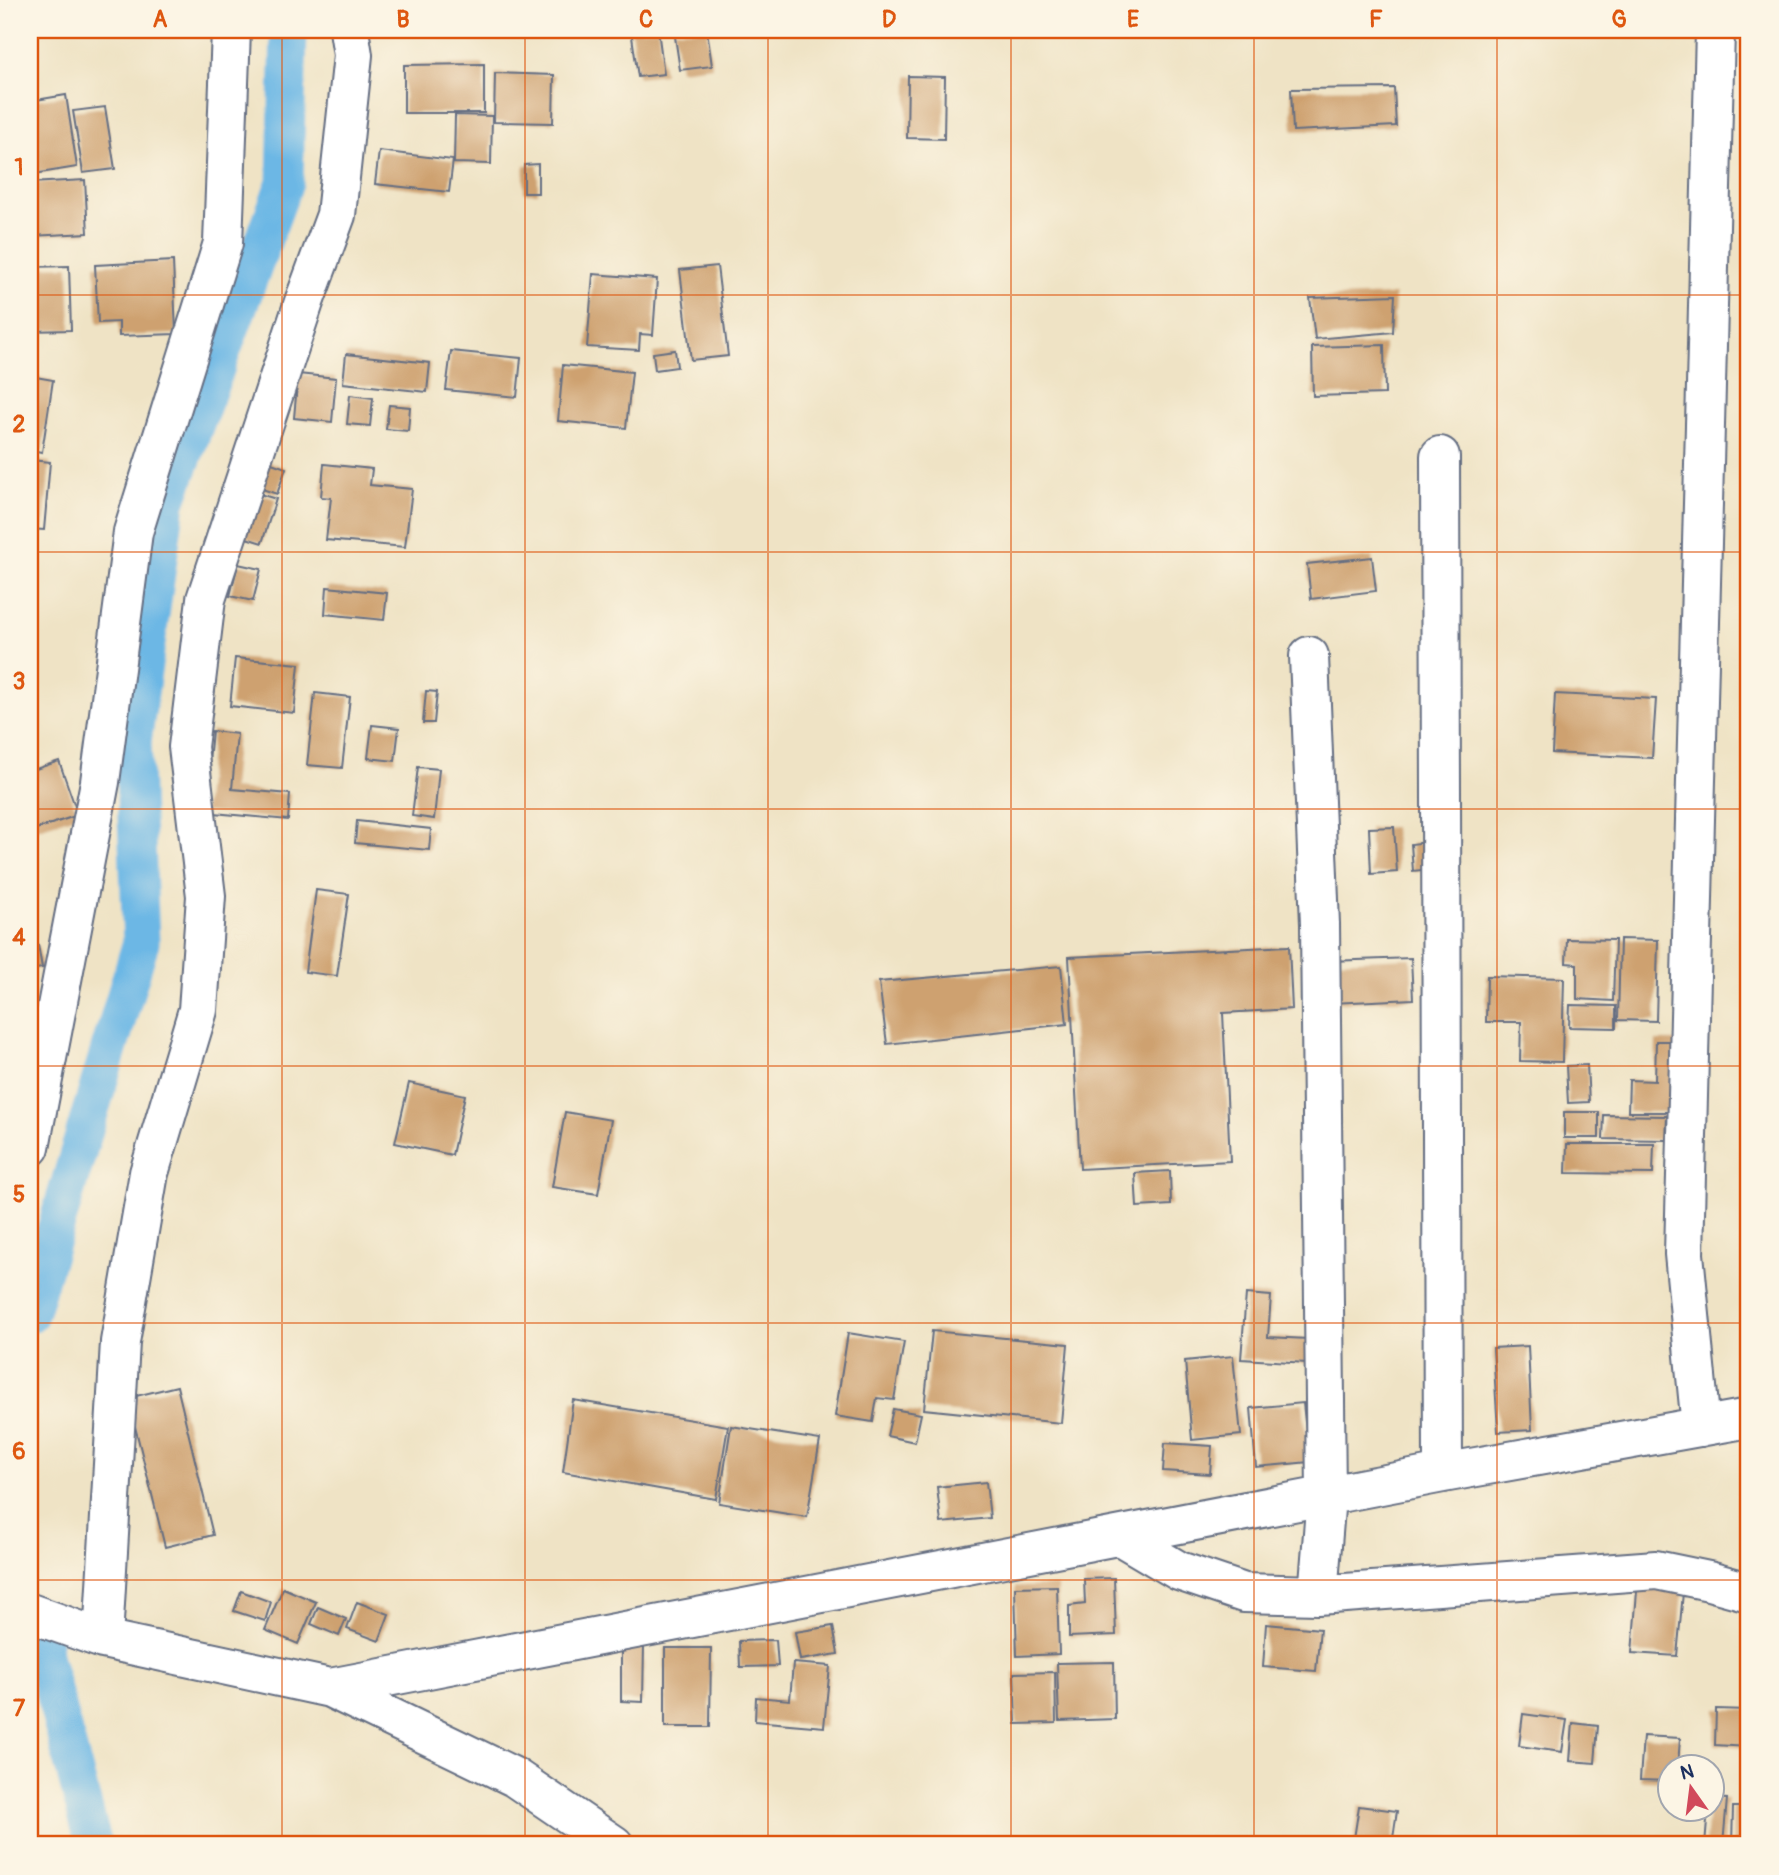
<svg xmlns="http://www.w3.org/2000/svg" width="1779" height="1875" font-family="Pangolin,sans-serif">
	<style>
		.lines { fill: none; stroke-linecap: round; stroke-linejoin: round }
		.canal { stroke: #6cb7e5; stroke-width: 37 }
		.building { fill: #cea16f }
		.minor-casing { stroke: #656e82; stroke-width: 42 }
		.minor { stroke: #fff; stroke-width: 38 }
		.grid { fill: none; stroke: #de5710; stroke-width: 2; stroke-opacity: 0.55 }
		.neatline { fill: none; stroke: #de5710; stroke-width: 2.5 }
		.grid-label { font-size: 23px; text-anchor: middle; font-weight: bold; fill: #de5710 }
	</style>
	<rect width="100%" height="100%" fill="#fcf5e5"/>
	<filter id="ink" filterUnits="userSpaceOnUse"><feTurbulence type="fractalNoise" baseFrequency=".0143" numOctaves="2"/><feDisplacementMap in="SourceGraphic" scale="14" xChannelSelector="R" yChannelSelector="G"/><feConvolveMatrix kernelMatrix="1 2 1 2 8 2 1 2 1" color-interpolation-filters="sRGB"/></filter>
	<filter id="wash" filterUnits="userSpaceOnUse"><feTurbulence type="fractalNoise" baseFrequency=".00686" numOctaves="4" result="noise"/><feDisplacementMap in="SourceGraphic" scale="28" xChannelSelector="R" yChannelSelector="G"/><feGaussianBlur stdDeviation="1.57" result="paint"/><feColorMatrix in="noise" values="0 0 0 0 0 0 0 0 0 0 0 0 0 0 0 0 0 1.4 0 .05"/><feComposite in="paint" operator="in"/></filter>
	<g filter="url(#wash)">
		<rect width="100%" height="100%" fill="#efe3c5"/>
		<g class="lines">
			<path class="canal" d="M30,1314l111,-372 -8,-200 34,-240 118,-320 4,-152
				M43,1644l1,12 50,189"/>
		</g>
		<g id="blocks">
			<path class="building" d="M631,30h27l6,44 -26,3z
				M674,30h33l5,36 -32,4z
				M484,64v49h-80v-48z
				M495,73l59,2 -1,48 -59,-1z
				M908,76l37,1 -1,62 -37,-1z
				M1394,88l2,38 -103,5 -2,-42z
				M66,95l11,72 -43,7 -4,-27v-46z
				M105,107l10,62 -32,4 -10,-62z
				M455,115l37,1 -1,48 -37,-1z
				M379,151l74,9 -4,32 -74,-8z
				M538,164v29h-14v-28z
				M85,180l3,53 -57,3 -1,-53z
				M173,261l3,73 -57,2v-14l-21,1 -3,-58z
				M69,266l2,64 -41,1v-64z
				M717,266l11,90 -37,4 -11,-90z
				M593,274l64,5 -4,56 -13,-1 -1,16 -52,-3z
				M1395,295l-2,37 -78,7 -5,-41z
				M1384,345l1,49 -72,2 -1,-49z
				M675,350l2,17 -22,3 -2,-17z
				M451,351l70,7 -4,39 -71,-7z
				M346,354l84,9 -3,29 -84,-9z
				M563,365l69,7 -6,56 -68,-7z
				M298,374l38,4 -4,44 -38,-4z
				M30,376l23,4 -11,72 -12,-2z
				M350,395l23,3 -3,28 -23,-2z
				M389,405l21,2 -2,24 -22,-2z
				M30,460l20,2 -6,68 -14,-1z
				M263,460l23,8 -9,26 -24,-8z
				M324,464l48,5 -2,16 42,4 -7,58 -79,-7 5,-42 -10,-1z
				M253,492l23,7 -14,44 -22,-7z
				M1372,557l4,34 -65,8 -4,-35z
				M238,564l23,5 -8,32 -23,-5z
				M327,587l60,6 -3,27 -59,-6z
				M235,658l64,6 -5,49 -64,-7z
				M426,691l11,1 -3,31h-11z
				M315,693l35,4 -8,71 -35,-3z
				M1555,694l101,5 -4,59 -100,-5z
				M372,725l27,3 -4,33 -27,-3z
				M212,731l25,3 -5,55 58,5 -2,26 -84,-8z
				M59,761l19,54 -48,16v-60z
				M418,767l21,2 -5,50 -22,-3z
				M357,821l74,8 -2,21 -74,-7z
				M1394,827l3,45 -26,2 -2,-46z
				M1427,842l3,27 -17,2 -2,-27z
				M316,890l33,4 -12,82 -32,-4z
				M1567,939l48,1 -2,61 -36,-2v-35l-11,-1z
				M1620,939l38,1 -2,81 -38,-1z
				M38,945l4,23 -12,2v-24z
				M1289,946l3,63 -69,4 7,148 -150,8 -11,-212z
				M1411,958l2,41 -81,4 -2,-42z
				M1061,966l6,58 -180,20 -8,-62z
				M1487,976l77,2 -2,84 -42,-1 1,-39h-35z
				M1570,1005l46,1v22l-47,-1z
				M1656,1041h23v71h-51l1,-32 26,1z
				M1587,1065l2,37 -21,1 -2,-37z
				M409,1083l56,12 -13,60 -57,-12z
				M565,1112l46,8 -13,74 -46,-7z
				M1564,1112h35v26h-35z
				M1604,1115l63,1 -1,24 -63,-1z
				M1567,1144h87l-1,30 -87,-1z
				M1170,1171l1,34 -34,2 -2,-34z
				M1246,1294l25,2 -3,41 40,2 -1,24 -66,-4z
				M932,1331l136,13 -7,79 -137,-14z
				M848,1333l56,9 -10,58 -17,-2 -4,24 -38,-6z
				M1528,1346l4,84 -34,2 -5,-84z
				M1233,1356l8,79 -49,5 -7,-79z
				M177,1386l36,149 -48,12 -37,-149z
				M573,1400l155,26 -12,73 -153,-27z
				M1303,1403l6,59 -53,5 -5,-59z
				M893,1409l28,5 -6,28 -28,-6z
				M731,1426l89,14 -13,77 -88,-14z
				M1165,1443l47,3 -2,28 -47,-3z
				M986,1482l4,36 -49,5 -4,-36z
				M1114,1578l2,57 -47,2v-31l16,-2 -1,-25z
				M1638,1579l46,3 -7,74 -45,-3z
				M1057,1586l2,68 -42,2 -2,-69z
				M283,1588l33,14 -18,42 -33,-14z
				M241,1591l30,11 -6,19 -31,-10z
				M357,1602l32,12 -10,27 -32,-12z
				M318,1607l28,12 -7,17 -28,-12z
				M1266,1624l54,5 -4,42 -53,-4z
				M833,1626l5,28 -38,6 -5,-28z
				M776,1640l2,26 -38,1 -1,-26z
				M621,1644h23l-1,58 -22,-1z
				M665,1648h46l-1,79h-45z
				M1114,1662l1,57 -56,2 -2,-58z
				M793,1663l37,3 -6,61 -69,-6 1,-24 34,3z
				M1055,1672l1,51 -40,1 -2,-51z
				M1716,1709l33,1v37l-34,-2z
				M1523,1714l44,6 -5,32 -43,-6z
				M1573,1723l25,3 -3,37 -25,-2z
				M1643,1736l37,2 -2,28h-8v15l-30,-1z
				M1712,1798l15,1 -4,46h-18l3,-37h4z
				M1359,1806l38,5 -5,34h-39z
				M1733,1807h16v38h-17z
				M1207,1837l46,7 -1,1h-46z"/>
		</g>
	</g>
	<g filter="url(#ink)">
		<use href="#blocks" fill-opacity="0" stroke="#656e82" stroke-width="2"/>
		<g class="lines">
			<defs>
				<path id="minor" d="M1440,456l3,1017
					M1309,656l11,268 6,572 -8,99
					M30,1147l70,-365 33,-250 90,-289 8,-213
					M1701,1427l-17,-173 31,-1224
					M1120,1536l59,35 65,22 74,2 338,-25 53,11 40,11
					M30,1613l73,26 227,49 184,89 100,68
					M103,1639l17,-297 29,-169 49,-163 8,-114 -18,-149 18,-148 98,-297 32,-87 17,-160 -4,-25
					M330,1688l1113,-215 306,-55"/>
			</defs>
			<use href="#minor" class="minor-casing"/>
			<use href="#minor" class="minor"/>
		</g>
	</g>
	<path class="grid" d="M282,30v1815M525,30v1815M768,30v1815M1011,30v1815M1254,30v1815M1497,30v1815M30,295h1719M30,552h1719M30,809h1719M30,1066h1719M30,1323h1719M30,1580h1719"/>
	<rect width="1779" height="1875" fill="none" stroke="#fcf5e5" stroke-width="77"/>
	<g transform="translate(1691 1788) rotate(346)"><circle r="33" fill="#fcf5e5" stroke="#a2a6af" stroke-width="2"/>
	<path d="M0-5L12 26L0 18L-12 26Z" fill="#d1495b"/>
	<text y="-10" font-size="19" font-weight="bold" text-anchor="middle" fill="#1b2f5e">N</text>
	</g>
	<rect x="38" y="38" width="1702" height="1798" class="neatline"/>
	<g class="grid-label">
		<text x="160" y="27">A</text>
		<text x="403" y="27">B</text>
		<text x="646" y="27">C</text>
		<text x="889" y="27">D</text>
		<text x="1133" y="27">E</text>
		<text x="1376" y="27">F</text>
		<text x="1619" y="27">G</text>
		<text x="19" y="175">1</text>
		<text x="19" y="432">2</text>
		<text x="19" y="689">3</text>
		<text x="19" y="945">4</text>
		<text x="19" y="1202">5</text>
		<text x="19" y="1459">6</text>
		<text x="19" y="1716">7</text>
	</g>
</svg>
